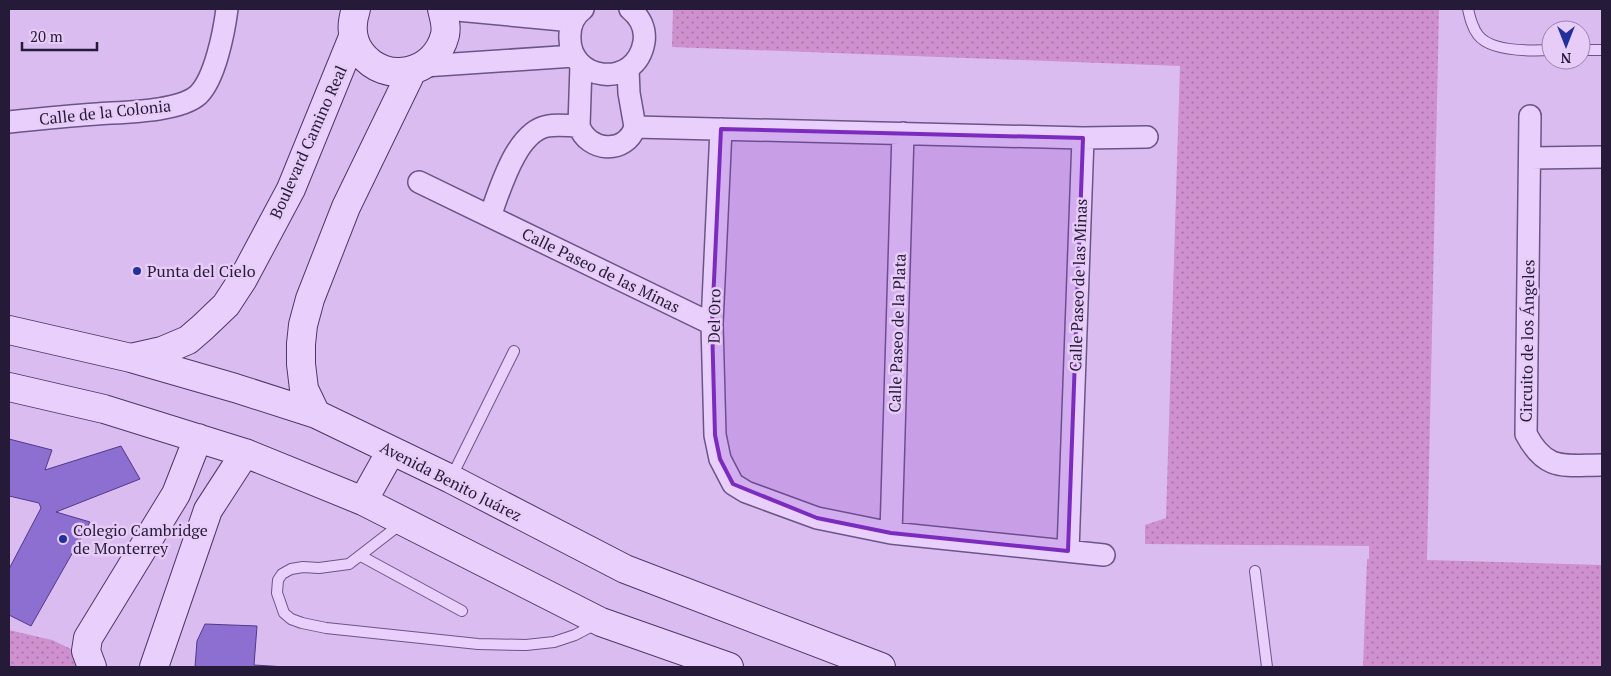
<svg xmlns="http://www.w3.org/2000/svg" width="1611" height="676" font-family="'PT Serif',serif">
	<style>
		.grass { fill: url(#grass-dots) }
		.building { fill: #8d6fd1; stroke: #503989 }
		.lines { fill: none; stroke-linecap: round; stroke-linejoin: round }
		.lane-casing { stroke: #6a5588; stroke-width: 12 }
		.street-casing { stroke: #6a5588; stroke-width: 24 }
		.secondary-casing { stroke: #4b386a; stroke-width: 30 }
		.lane { stroke: #e9cffb; stroke-width: 10 }
		.street { stroke: #e9cffb; stroke-width: 21 }
		.secondary { stroke: #e9cffb; stroke-width: 28 }
		.marked { fill: #7b2cbf; fill-opacity: 0.2; stroke: #7b2cbf; stroke-width: 4; stroke-linejoin: round }
		.poi-dot { fill: #21309b; stroke: #e6ccf7; stroke-width: 2 }
		.labels { text-anchor: middle; dominant-baseline: central; stroke-width: 5; stroke-linejoin: round; paint-order: stroke }
		.street-label { font-size: 16px; fill: #251a37; stroke: #e6ccf7 }
		.poi-label { font-size: 16px; fill: #251a37; stroke: #e6ccf7; text-anchor: start }
	</style>
	<defs>
		<pattern id="grass-dots" width="8" height="8" patternUnits="userSpaceOnUse" patternTransform="scale(1.25)"><rect width="8" height="8" fill="#ce90ce"/><path d="M2 2h.1M6 6h.1" fill="none" stroke="#a775a8" stroke-width="1.8" stroke-linecap="round"/></pattern>
	</defs>
	<rect width="100%" height="100%" fill="#dbbcf0"/>
	<path class="grass" d="M673,9h766l-12,551 175,5v102h-239l4,-108h2v-13l-224,-2v-19l21,-7 14,-452 -508,-19z
		M9,630l43,10 57,27h-100z"/>
	<path class="building" d="M9,439l43,11 -7,20 76,-24 19,33 -84,33 34,10 -59,104 -22,-11v-46l32,-61 -2,-5 -30,-7z
		M205,624l52,2 -3,39 32,2h-91l2,-26z"/>
	<g class="lines">
		<defs>
			<path id="lane" d="M1468,9c2,9 4,18 10,26 13,17 54,16 73,15
				M1581,50h21
				M451,478l63,-127
				M402,523l-53,41 -30,4 -16,-1 -12,2 -9,5 -4,6 -1,13 7,20 7,6 11,4 24,5 152,16 48,1 28,-3 21,-7 21,-11
				M361,556l101,55
				M1255,571l12,96"/>
			<path id="street" d="M446,9l127,12
				M583,9c-8,6 -13,16 -13,26 -3,47 66,55 74,7 2,-13 -4,-25 -14,-33
				M424,66l150,-10
				M628,69l1,24 6,34
				M1530,116l-4,318c20,38 38,31 76,31
				M9,122c29,-3 58,-6 88,-8 25,-2 82,-2 101,-19 17,-16 26,-63 29,-86
				M579,126l2,-61
				M721,129l-9,195 3,111 5,24 13,25 13,8 71,26 74,15 213,22
				M1530,158l72,-1
				M419,182l293,142
				M490,216c10,-26 26,-85 58,-90 10,-2 21,0 31,0 9,26 47,29 56,1l448,11 64,-1
				M891,533l12,-400
				M1068,551l15,-413"/>
			<path id="secondary" d="M356,9c-5,15 -5,31 5,44 24,32 74,22 84,-18 2,-9 -1,-17 -3,-26
				M9,330l122,28 104,30 81,26 135,65 174,90 256,98
				M131,358l31,-7 26,-11 15,-13 23,-22 17,-26 48,-90 62,-152
				M9,387l95,22 141,44 118,48 238,121 128,45
				M316,414l-12,-25 -3,-25v-20l2,-19 7,-26 36,-92 66,-136
				M363,501l28,-50
				M92,667l-6,-16 2,-13 88,-144 22,-56
				M154,667l54,-157 37,-57"/>
		</defs>
		<use href="#lane" class="lane-casing"/>
		<use href="#street" class="street-casing"/>
		<use href="#secondary" class="secondary-casing"/>
		<use href="#lane" class="lane"/>
		<use href="#street" class="street"/>
		<use href="#secondary" class="secondary"/>
	</g>
	<path class="marked" d="M721,129l362,9 -15,413 -177,-18 -74,-15 -84,-34 -13,-25 -5,-24 -3,-111z"/>
	<g class="poi-dot">
		<circle cx="137" cy="271" r="5"/>
		<circle cx="63" cy="539" r="5"/>
	</g>
	<g class="labels">
		<g class="street-label">
			<text transform="translate(105 112) rotate(-6)">Calle de la Colonia</text>
			<text transform="translate(308 142) rotate(-66)">Boulevard Camino Real</text>
			<text transform="translate(601 270) rotate(26)">Calle Paseo de las Minas</text>
			<text transform="translate(1078 285) rotate(-88)">Calle Paseo de las Minas</text>
			<text transform="translate(714 316) rotate(-89)">Del Oro</text>
			<text transform="translate(897 333) rotate(-88)">Calle Paseo de la Plata</text>
			<text transform="translate(1527 341) rotate(-89)">Circuito de los Ángeles</text>
			<text transform="translate(451 481) rotate(27)">Avenida Benito Juárez</text>
		</g>
		<g class="poi-label">
			<text x="147" y="271">Punta del Cielo</text>
			<text x="73" y="530">Colegio Cambridge<tspan x="73" dy="18">de Monterrey</tspan></text>
		</g>
	</g>
	<rect width="1611" height="676" fill="none" stroke="#251a37" stroke-width="20"/>
	<g transform="translate(1566 45) rotate(180)"><circle r="24" fill="#e6ccf7" stroke="#9985aa"/>
	<path d="M0-4L9 19L0 12L-9 19Z" fill="#21309b"/>
	<text y="-8" font-size="14" font-weight="bold" text-anchor="middle" fill="#251a37">N</text>
	</g>
	<path d="M22 42v8h75v-8" fill="none" stroke="#251a37" stroke-width="2.5"/>
	<text x="30" y="42" font-size="15" fill="#251a37" stroke="#e6ccf7" stroke-width="4" paint-order="stroke">20 m</text>
</svg>
